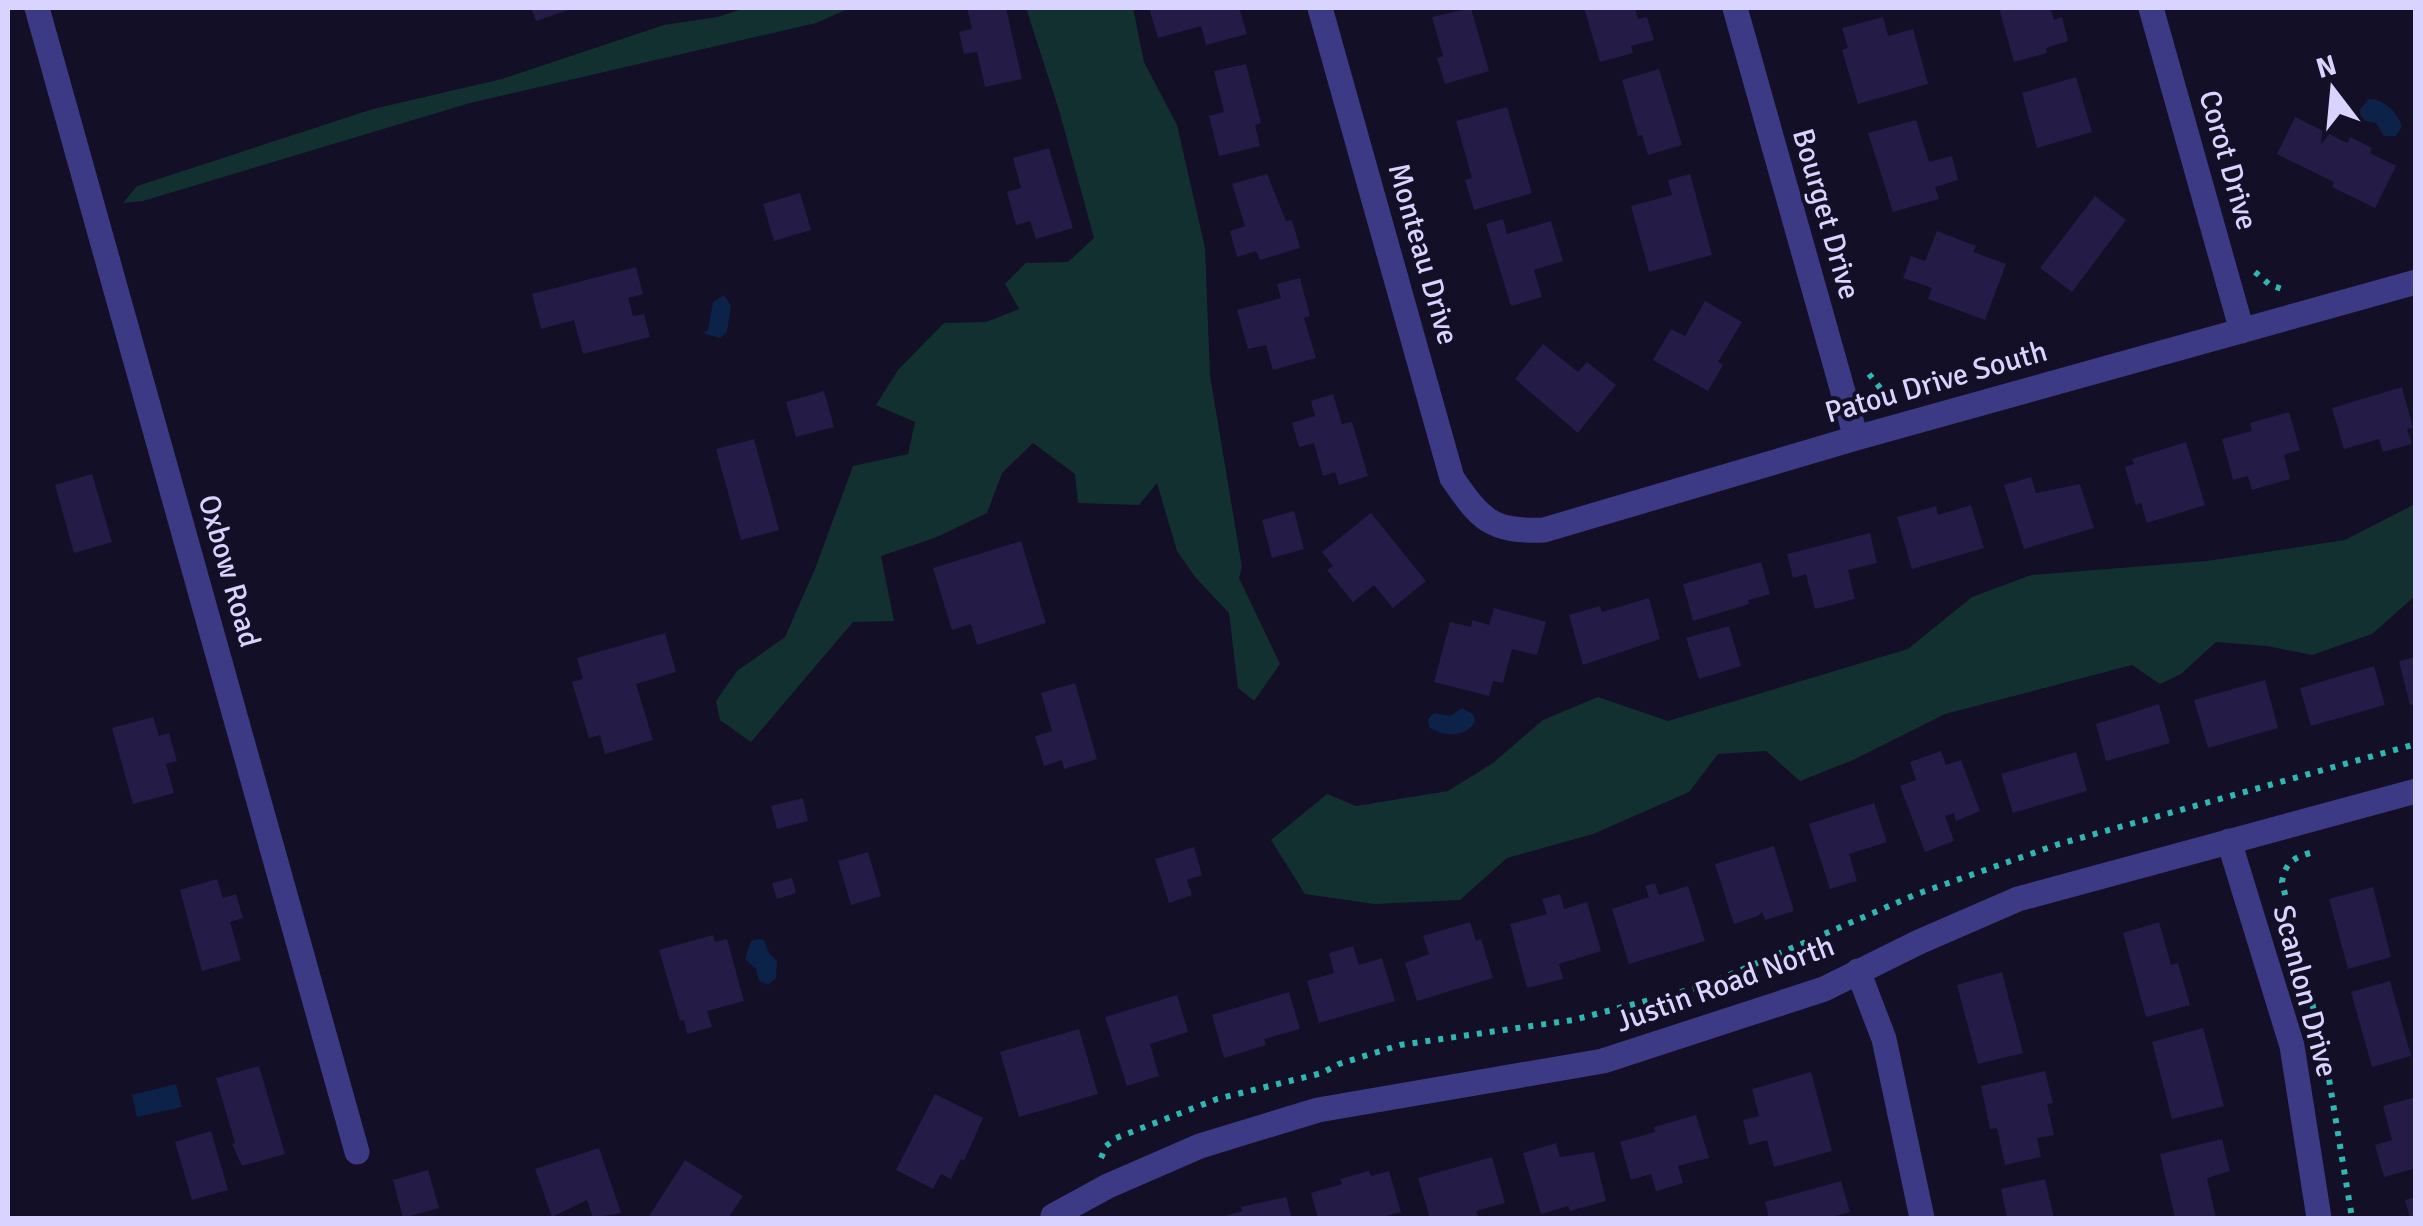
<svg xmlns="http://www.w3.org/2000/svg" width="2423" height="1226" font-family="Signika,sans-serif">
	<style>
		.green { fill: #12302f }
		.water { fill: #0c2248 }
		.building { fill: #241b47 }
		.lines { fill: none; stroke-linecap: round; stroke-linejoin: round }
		.path { stroke: #2fb8b0; stroke-width: 6; stroke-dasharray: 5 8; stroke-linecap: butt }
		.minor { stroke: #3d3a85; stroke-width: 25 }
		.labels { text-anchor: middle; dominant-baseline: central; stroke-width: 8; stroke-linejoin: round; paint-order: stroke }
		.street-label { font-size: 30px; fill: #d9d4ff; stroke: #130f26 }
	</style>
	<rect width="100%" height="100%" fill="#130f26"/>
	<path class="green" d="M746,8h104l-34,15 -346,80 -327,98 -20,2 14,-17 236,-77 129,-30 162,-54 53,-8z
		M1026,8h107l11,54 33,63 28,123 5,127 32,192 -3,11 41,86 -26,37 -16,-13 -9,-75 -33,-35 -19,-27 -20,-68 -18,22 -61,-2 -3,-29 -42,-31 -31,30 -15,40 -50,24 -56,19 13,65 -41,1 -102,120 -31,-22 -4,-19 21,-30 48,-34 30,-68 38,-103 55,-12 7,-32 -39,-17 22,-35 46,-47 42,-1 33,-13 -14,-25 21,-21 42,-1 26,-24 -35,-128z
		M2415,504v92l-43,38 -60,21 -45,-9 -51,-4 -35,32 -21,10 -28,-19 -187,49 -92,46 -53,21 -34,-30 -48,3 -29,38 -96,42 -86,24 -47,42 -85,4 -70,-10 -34,-54 56,-46 29,12 92,-15 45,-28 50,-43 55,-23 70,24 240,-72 64,-52 59,-22 176,-14 138,-21z"/>
	<path class="water" d="M2369,99c15,0 28,13 33,27l-6,10h-12l-8,-13 -15,-3 -1,-11z
		M724,295l7,10 -4,27 -7,6 -18,-5 6,-3 5,-28z
		M1462,708l11,6 2,8c-11,16 -31,15 -46,5l-1,-8 6,-6 16,3z
		M758,939l6,1 5,13 8,8 -1,17 -8,7 -9,-4 -3,-12 -11,-10 6,-18z
		M176,1084l6,23 -45,10 -5,-22z"/>
	<path class="building" d="M531,8h43l-38,13z
		M967,8h39l16,71 -37,8 -8,-35 -13,2 -5,-22 13,-3z
		M1149,8h90l8,26 -41,11 -5,-19 -43,12z
		M1471,8l18,63 -44,13 -8,-26 6,-2 -11,-39z
		M1584,8h51l3,11 9,-2 7,23 -23,6 2,7 -33,9z
		M1999,8h51l4,12 8,-3 6,24 -22,7 1,5 -33,9z
		M1883,17l5,19 25,-7 15,55 -70,20 -16,-54 6,-2 -6,-20z
		M1246,64l15,59 -6,2 5,21 -41,10 -10,-40 15,-4 -10,-41z
		M1659,69l23,76 -34,10 -6,-20 -4,1 -16,-56z
		M2076,77l16,55 -55,16 -15,-55z
		M1507,107l25,86 -58,17 -9,-30 7,-2 -16,-57z
		M2295,117l52,26 3,-6 22,11 -2,5 26,13 -21,42 -43,-21 2,-5 -57,-28z
		M1916,120l13,42 23,-6 6,24 -23,7 4,12 -46,13 -25,-79z
		M1049,148l24,80 -37,11 -6,-18 -14,4 -9,-33 14,-4 -8,-30z
		M1267,174l19,47 6,-1 8,28 -40,12 -4,-9 -19,6 -7,-26 15,-5 -13,-42z
		M1690,174l22,81 -63,17 -18,-66 41,-11 -4,-15z
		M800,193l11,37 -37,11 -11,-37z
		M2095,196l31,24 -54,72 -32,-24z
		M1503,219l4,15 44,-13 12,40 -29,9 8,27 -31,9 -25,-82z
		M1937,231l39,15 -3,6 33,12 -21,56 -57,-21 4,-11 -29,-10 8,-22 14,5z
		M636,267l7,27 -15,4 5,18 11,-2 6,23 -67,17 -9,-34 -33,9 -9,-35z
		M1300,278l10,38 -6,2 12,40 -43,12 -7,-25 -18,4 -11,-39 44,-12 -4,-14z
		M1705,301l37,21 -24,40 5,3 -15,26 -55,-31 18,-31 14,7z
		M1543,344l35,28 9,-10 29,23 -38,48 -63,-54z
		M2402,387l11,41 -6,1 5,15 -29,8 -4,-13 -35,10 -12,-41z
		M824,391l10,36 -38,10 -10,-35z
		M1333,394l9,30 10,-2 16,54 -29,9 -4,-13 -12,4 -9,-33 -15,4 -7,-24 23,-7 -4,-15z
		M2289,412l11,38 -16,5 6,24 -38,11 -4,-14 -15,4 -11,-41 30,-8 -2,-8z
		M754,439l25,91 -38,10 -25,-91z
		M2186,442l19,63 -58,18 -6,-20 -5,2 -11,-38 9,-3 -2,-5z
		M92,474l20,68 -38,11 -19,-68z
		M2031,477l5,16 44,-9 14,44 -70,21 -20,-64z
		M1971,505l13,43 -72,21 -15,-52 39,-11 2,9z
		M1294,511l10,38 -32,9 -10,-38z
		M1371,513l55,68 -33,27 -19,-23 -21,17 -26,-32 6,-4 -11,-14z
		M1870,533l7,30 -29,7 7,29 -40,10 -9,-35 -13,4 -6,-24z
		M1021,541l25,82 -69,22 -6,-21 -19,6 -19,-62z
		M1761,562l9,32 -22,6 1,4 -56,17 -10,-37z
		M1649,598l11,41 -77,26 -14,-50 31,-9 2,6z
		M1494,608l52,14 -9,33 -25,-6 -9,34 -10,-2 -4,15 -55,-14 16,-60 21,5 1,-7 17,5z
		M1729,626l12,40 -42,13 -13,-41z
		M665,633l11,39 -40,12 17,56 -48,14 -5,-19 -11,3 -17,-56 11,-3 -6,-21z
		M2416,657v47l-6,1 -11,-44z
		M2374,666l11,39 -74,21 -11,-38z
		M2265,680l13,48 -70,20 -14,-48z
		M1075,683l22,76 -33,10 -2,-9 -18,6 -9,-30 17,-5 -11,-38z
		M2159,704l11,39 -64,18 -10,-37z
		M153,717l6,19 10,-3 8,28 -11,3 8,29 -41,11 -21,-76z
		M1941,751l5,14 15,-5 19,51 -24,10 -2,-8 -9,3 9,25 -29,11 -25,-66 16,-6 -6,-18z
		M2076,752l11,39 -74,22 -12,-39z
		M803,798l5,23 -31,8 -6,-23z
		M1874,803l13,39 -38,12 8,27 -27,8 -21,-65z
		M1774,846l20,65 -29,9 -3,-8 -4,4 -24,8 -19,-60z
		M1194,847l8,28 -15,5 5,15 -23,8 -14,-44z
		M868,852l13,44 -30,9 -13,-44z
		M792,878l4,15 -19,6 -5,-16z
		M217,879l6,19 13,-4 7,24 -13,4 11,38 -39,11 -22,-81z
		M1655,883l4,12 29,-9 17,55 -76,23 -17,-55 37,-12 -4,-11z
		M2373,887l18,70 -43,12 -19,-70z
		M1560,894l4,15 23,-7 14,49 -42,13 4,15 -36,9 -17,-64 37,-10 -5,-15z
		M1470,922l6,19 5,-2 12,39 -76,23 -12,-38 24,-9 -6,-18z
		M2159,922l12,43 7,-2 12,42 -44,12 -23,-84z
		M713,935l2,7 12,-3 17,62 -37,10 5,16 -25,7 -3,-14 -4,1 -21,-71z
		M1353,946l6,19 23,-7 13,43 -76,22 -12,-42 27,-8 -5,-20z
		M2002,972l21,81 -45,11 -21,-79z
		M2390,981l21,75 -39,11 -21,-75z
		M1289,992l11,37 -36,10 2,6 -42,13 -12,-43z
		M1177,995l11,37 -38,12 9,32 -32,10 -22,-69z
		M2203,1028l21,78 -52,13 -20,-77z
		M1079,1029l19,65 -79,23 -19,-65z
		M259,1066l26,88 -43,12 -10,-22 3,-1 -19,-65z
		M2045,1071l8,32 -6,1 7,31 -17,3 4,19 -36,8 -8,-37 -7,1 -9,-43z
		M1811,1072l21,79 -58,16 -7,-27 -18,5 -6,-25 16,-4 -7,-27z
		M935,1094l48,24 -19,43 -3,-2 -10,20 -10,-5 -8,15 -37,-19z
		M2416,1097v71l-32,9 -9,-32 17,-5 -9,-34z
		M1696,1115l13,43 -31,8 5,17 -27,8 -5,-17 -20,6 -11,-38 35,-10 -1,-5z
		M211,1131l17,59 -36,10 -17,-58z
		M2222,1139l8,32 -23,7 9,40h-41l-15,-64z
		M1556,1143l4,14 34,-5 12,49 -36,10 -2,-5 -27,8 -18,-61z
		M599,1148l22,65 -28,5 -6,-18 -35,17 -17,-48z
		M1492,1157l13,46 -29,8 3,7h-49l-12,-40z
		M685,1160l58,36 -15,22 -79,-2z
		M428,1170l11,38 -36,10 -10,-38z
		M1369,1171l2,5 18,-5 12,41 -22,6h-61l-7,-25 31,-9 -2,-5z
		M2045,1179l9,39h-47l-6,-29z
		M1841,1181l9,31 -22,6h-59l-4,-16z
		M1286,1197l6,21h-73l23,-7 -1,-4z
		M2416,1197v21h-6l-5,-18z"/>
	<g class="lines">
		<path class="path" d="M2255,272l15,13 12,4
			M1869,374l16,20 11,4
			M2310,853c-18,5 -25,11 -28,29l32,129
			M2327,1067l25,151
			M1101,1158l5,-12 10,-8 101,-39 105,-26 17,-9 61,-19 173,-25 131,-34 213,-92 142,-50 357,-100"/>
		<path class="minor" d="M37,8l320,1144
			M1320,8l132,470c29,42 39,54 92,52l312,-92 560,-156
			M1735,8l121,430
			M2151,8l91,323
			M2229,841l63,205 27,172
			M1858,971l26,68 38,179
			M1053,1216l55,-30 92,-40 118,-36 285,-49 221,-72 95,-47 99,-43 398,-108"/>
	</g>
	<g class="labels">
		<g class="street-label">
			<text transform="translate(2228 160) rotate(74)">Corot Drive</text>
			<text transform="translate(1826 214) rotate(74)">Bourget Drive</text>
			<text transform="translate(1423 254) rotate(74)">Monteau Drive</text>
			<text transform="translate(1936 382) rotate(-16)">Patou Drive South</text>
			<text transform="translate(229 571) rotate(74)">Oxbow Road</text>
			<text transform="translate(1725 984) rotate(-20)">Justin Road North</text>
			<text transform="translate(2305 991) rotate(75)">Scanlon Drive</text>
		</g>
	</g>
	<rect width="2423" height="1226" fill="none" stroke="#d9d4ff" stroke-width="20"/>
	<g transform="translate(2333 90) rotate(344)" stroke="#130f26" stroke-width="8" paint-order="stroke">
	<path d="M0-8L18 38L0 25L-18 38Z" fill="#d9d4ff"/>
	<text y="-15" font-size="28" font-weight="bold" text-anchor="middle" fill="#d9d4ff">N</text>
	</g>
</svg>
